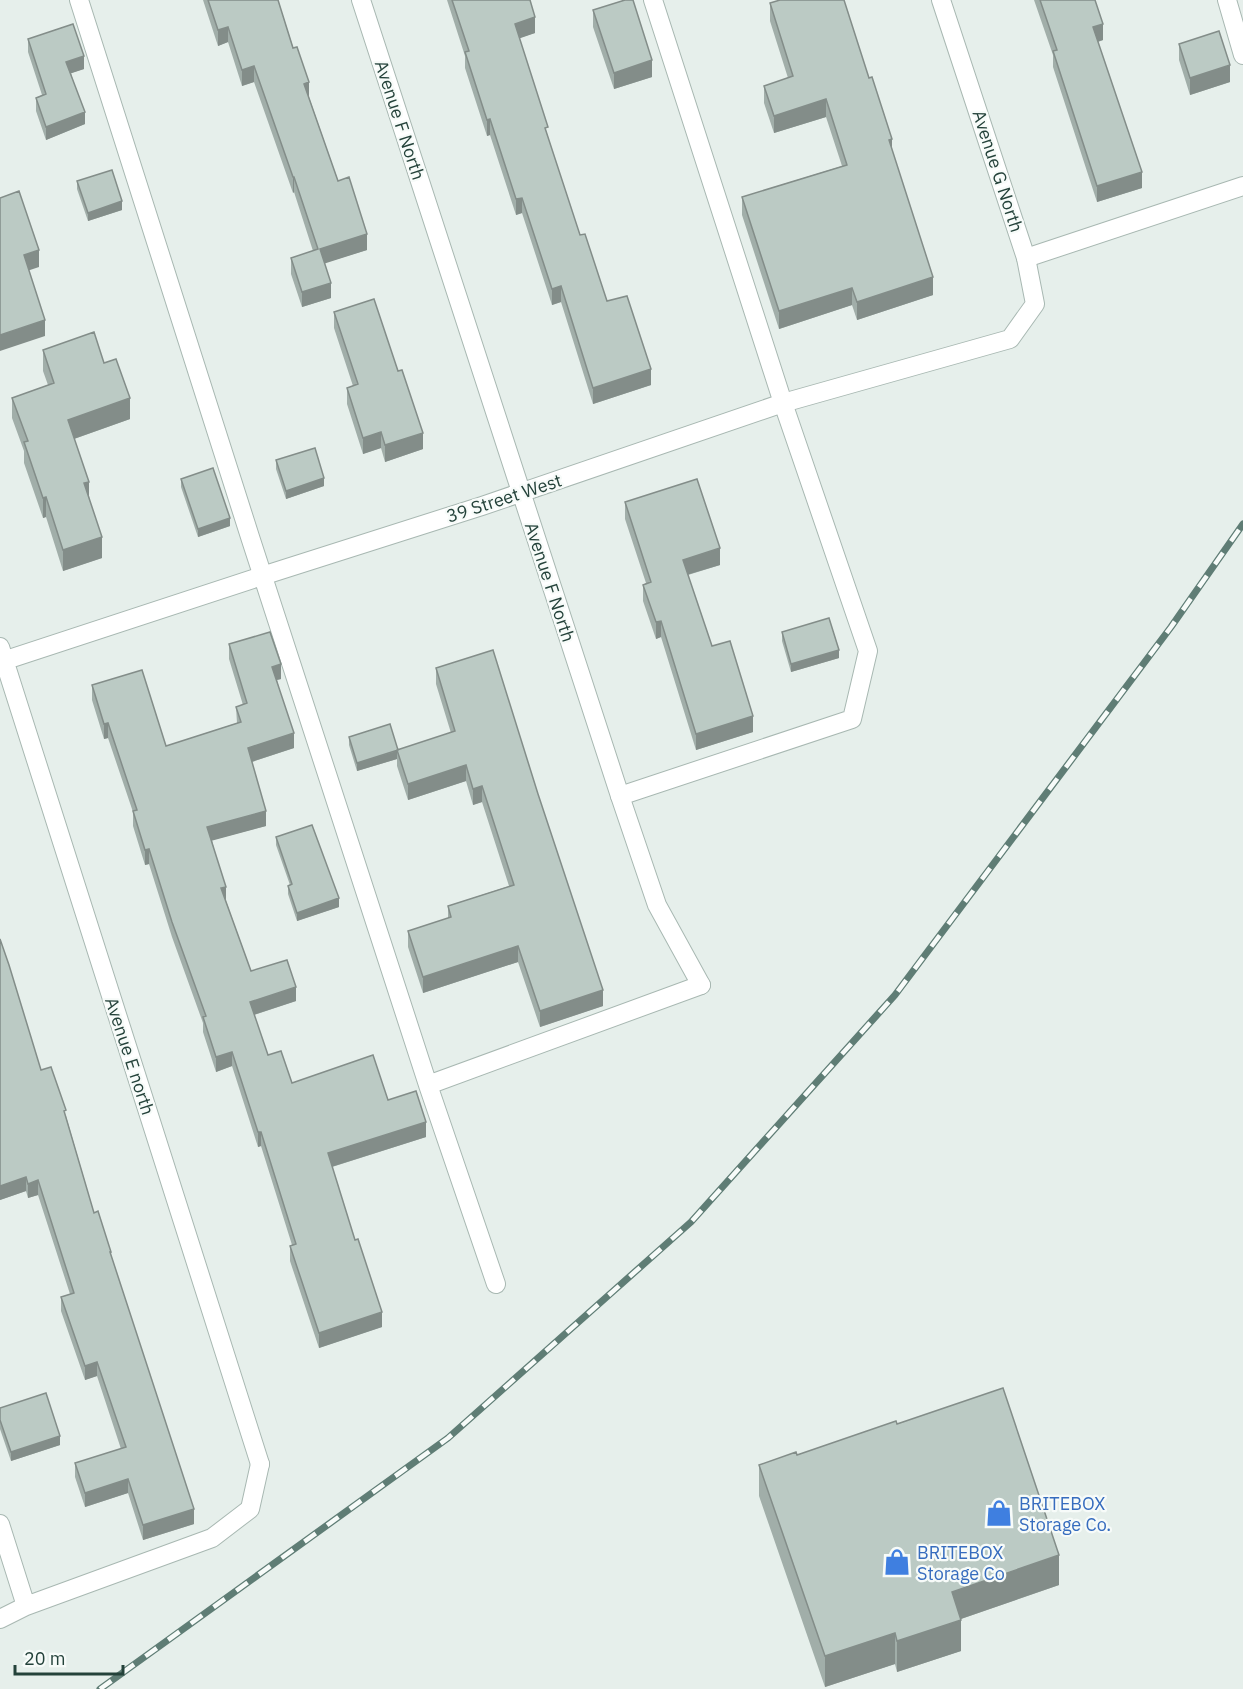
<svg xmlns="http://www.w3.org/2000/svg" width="1243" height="1689" font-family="'IBM Plex Sans',sans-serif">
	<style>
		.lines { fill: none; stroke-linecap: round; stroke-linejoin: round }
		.service-casing { stroke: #a8b8b2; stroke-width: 20 }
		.minor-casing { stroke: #a8b8b2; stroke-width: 20 }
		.service { stroke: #fff; stroke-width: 18 }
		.minor { stroke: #fff; stroke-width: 18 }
		.rail-casing { stroke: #5f7d75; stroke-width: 7 }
		.rail { stroke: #f7fbf9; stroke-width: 4.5; stroke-dasharray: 14; stroke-linecap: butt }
		.wall { fill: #a1aea9 }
		.shaded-wall { fill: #838d89 }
		.building { fill: #bbcac4; stroke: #838d89; stroke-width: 1.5 }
		.labels { text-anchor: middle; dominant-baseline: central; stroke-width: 4.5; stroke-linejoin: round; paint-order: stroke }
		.street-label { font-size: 18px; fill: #24423a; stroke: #f7fbf9 }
		.shop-label { font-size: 18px; fill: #366cbe; stroke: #f7fbf9; text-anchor: start }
	</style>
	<rect width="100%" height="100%" fill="#e6efeb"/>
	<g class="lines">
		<defs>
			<path id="service" d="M79,0l172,540 177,545 273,-100
				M1227,0l16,55
				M1026,258l217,-72
				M620,796l232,-77 16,-68 -85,-248 -130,-403
				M428,1085l68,199
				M0,1524l26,82 186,-68 38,-29 10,-45
				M0,1619l26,-13"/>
			<path id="minor" d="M361,0l259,796 37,109 44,80
				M0,647l260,817
				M0,662l262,-86 220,-70 301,-103 227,-64 25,-35 -9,-46 -85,-258"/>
		</defs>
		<use href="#service" class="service-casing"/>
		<use href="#minor" class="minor-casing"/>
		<use href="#service" class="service"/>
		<use href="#minor" class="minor"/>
		<defs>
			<path id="rail" d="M100,1689l348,-251 243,-216 204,-227 276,-368 72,-103"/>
		</defs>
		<use href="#rail" class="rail-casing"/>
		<use href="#rail" class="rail"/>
	</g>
	<path class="wall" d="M203,0h75l31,97 29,84 29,69 -43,13 7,35 -29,9 -11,-33v-16l22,-7 -19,-59 -1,1 -39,-111 -12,4 -14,-44 -10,4z
		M447,0h83l5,33 -16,5 29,99 32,98 27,66 44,84 -58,19 -32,-102 -9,3 -30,-92 -6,2 -26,-80 -3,1 -22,-68v-12z
		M1034,0h61l8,40 -5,2 44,146 -45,14 -44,-135v-12z
		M770,3l122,147 41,145 -76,25 -5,-15 -73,24 -37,-114v-18l100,-31 -16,-49 -52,16 -10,-30v-17l24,-8 -18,-57z
		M593,10l59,67 -38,12 -21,-62z
		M28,39l56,30 -13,4 14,51 -39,16 -10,-29v-13l6,-3 -14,-43z
		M1179,44l51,38 -40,13 -11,-35z
		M77,181l45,29 -34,11 -11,-32z
		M334,312l89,137 -38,13 -4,-14 -18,6 -16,-50v-16l6,-2 -19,-58z
		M43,350l61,13 26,56 -56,20 15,57 13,62 -39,13 -17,-54 -3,1 -19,-55v-12l-12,-33v-20l36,-13 -5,-14z
		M276,460l48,26 -38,13 -10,-30z
		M181,479l49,47 -32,11 -17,-50z
		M625,502l95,63 -32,10 24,71 41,86 -57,18 -35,-113 -5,2 -13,-38v-16l3,-2 -21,-64z
		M782,632l57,26 -48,14 -9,-31z
		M229,644l52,35 -4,1 17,68 -42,14 14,64 -54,14 14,61 25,70 45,30 -42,14 14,40 24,28 96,17 38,37 -94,30 50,160 -63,21 -29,-87v-15l2,-1 -31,-99 -3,1 -26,-81 -16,6 -13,-40v-9l-31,-86 -23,-73 -4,1 -12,-39v-14l-25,-74 -4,1 -12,-39v-15l74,61 71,-23 -1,-16 7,-2 -14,-46z
		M436,668l167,338 -63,21 -22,-65 -95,31 -15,-46v-16l40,-13v-12l61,-20 -27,-84 -9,3 -7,-24 -58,19 -11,-34v-7l-40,12 -8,-26v-8l49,13 53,-17 -15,-49z
		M276,837l63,70 -42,14 -9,-27v-8l2,-1 -14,-40z
		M0,939l41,131 25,46 28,97 17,44 83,267 -51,16 -15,-47 -43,14 -10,-30v-14l46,-14 -24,-73 -12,4 -24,-69v-14l9,-3 -32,-99 -10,3 -2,-7 -26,9z
		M0,1408l60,37 -49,16 -11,-32z
		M897,1424l162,161 -98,34v32l-64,21 -2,-8 -70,23 -66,-191v-31l38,-10z"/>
	<path class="shaded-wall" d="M535,17v16l-20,7v-16z
		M1103,24v16l-10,3v-16z
		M228,27v15l-10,4v-16z
		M84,56v13l-18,6v-13z
		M652,60v17l-38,12v-16z
		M1230,65v17l-40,13v-17z
		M254,66v16l-12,4v-16z
		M309,82v16l-5,-14z
		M826,99v18l-52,16v-17z
		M85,112v12l-39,16v-13z
		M490,119v16l-3,1v-16z
		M892,139v18l-3,-17z
		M1142,172v16l-45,14v-16z
		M293,177h1v15l-1,1z
		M522,198v15l-6,2v-16z
		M122,201v9l-34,11v-8z
		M367,234v16l-47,15v-16z
		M39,250v17l-15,5v-17z
		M933,277v18l-76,25v-18z
		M331,283v15l-29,9v-15z
		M561,286v16l-9,3v-16z
		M852,288v17l-73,24v-18z
		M45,320v16l-45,15v-16z
		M651,369v16l-58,19v-16z
		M130,398v21l-62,22v-21z
		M381,432v16l-18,6v-16z
		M423,433v16l-38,13v-17z
		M324,478v8l-38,13v-8z
		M89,482v21l-5,-20z
		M46,497v20l-3,1v-20z
		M230,518v8l-32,11v-8z
		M102,537v21l-39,13v-21z
		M720,548v17l-37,11v-16z
		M661,621v16l-5,2v-17z
		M839,650v8l-48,14v-8z
		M281,664v15l-9,2v-14z
		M753,716v16l-57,18v-16z
		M108,723v15l-4,1v-15z
		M294,733v15l-46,15v-15z
		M397,751v8l-40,12v-8z
		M466,765v16l-58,19v-16z
		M482,786v16l-9,3v-16z
		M266,811v15l-59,16v-15z
		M149,849v15l-4,1v-15z
		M226,887v14l-5,-13z
		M339,898v9l-42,14v-8z
		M518,946v16l-95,31v-16z
		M296,987v14l-46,15v-14z
		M603,990v16l-63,21v-16z
		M232,1052v14l-16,6v-15z
		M426,1122v15l-98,31v-15z
		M258,1132h3v14l-3,1z
		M26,1177v14l-26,9v-14z
		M38,1180v15l-10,3v-14z
		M382,1312v15l-63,21v-15z
		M97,1362v14l-12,4v-14z
		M60,1436v9l-49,16v-9z
		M128,1479v14l-43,14v-14z
		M194,1509v15l-51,16v-15z
		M1059,1555v30l-107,37v-30z
		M961,1620v31l-64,21v-31z
		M895,1633v31l-70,23v-31z"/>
	<path class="building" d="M208,0h70l15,48 4,-1 12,35 -5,2 34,97 11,-4 18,57 -47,15 11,34 -29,9 -11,-34 27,-9 -24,-72h-1l-39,-111 -12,4 -14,-43 -10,3z
		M452,0h78l5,17 -20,7 33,103 -3,1 35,107 5,-1 22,67 20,-5 24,73 -58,19 -32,-102 -9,3 -30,-91 -6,1 -26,-80 -3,1 -22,-68 4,-1z
		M625,0h8l19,60 -38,13 -21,-63z
		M780,0h64l25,78 3,-1 20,62 -3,1 44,137 -76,25 -5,-14 -73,23 -37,-114 105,-32 -21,-66 -52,17 -10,-30 29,-10 -23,-73z
		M1040,0h55l8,24 -10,3 49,145 -45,14 -44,-135 4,-1z
		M73,24l11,32 -18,6 19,50 -39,15 -10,-29 10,-4 -18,-55z
		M1219,31l11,34 -40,13 -11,-34z
		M112,170l10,31 -34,12 -11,-32z
		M19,191l20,59 -15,5 21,65 -45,15v-137z
		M374,299l24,72 4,-1 21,63 -38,12 -4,-13 -18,6 -16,-50 11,-4 -24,-72z
		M94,332l10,31 12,-4 14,39 -62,22 21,62 -5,1 18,54 -39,13 -17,-53 -3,1 -19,-56 4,-1 -16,-43 42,-15 -11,-33z
		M315,448l9,30 -38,13 -10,-31z
		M213,468l17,50 -32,11 -17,-50z
		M697,479l23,69 -37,12 29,86 18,-5 23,75 -57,18 -35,-113 -5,1 -13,-37 8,-3 -26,-80z
		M829,618l10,32 -48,14 -9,-32z
		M270,632l11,32 -9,3 22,66 -46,15 18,63 -59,16 19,60 -5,1 30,83 36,-11 9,27 -46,15 18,53 13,-4 11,32 81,-28 15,45 28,-9 10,31 -98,31 27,87 3,-1 24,73 -63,21 -29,-87 6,-2 -35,-112h-3l-26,-80 -16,5 -13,-40 3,-1 -34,-94 -23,-73 -4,1 -12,-39 4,-1 -29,-87 -4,1 -12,-39 50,-15 24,76 75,-24 -5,-15 11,-4 -18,-59z
		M493,650l45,144 65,196 -63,21 -22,-65 -95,31 -15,-46 43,-14 -3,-11 66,-21 -32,-99 -9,3 -7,-24 -58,19 -11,-34 58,-19 -19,-63z
		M390,724l8,26 -41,13 -8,-26z
		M312,825l27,73 -42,15 -9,-27 4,-2 -16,-47z
		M0,939l9,26 32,105 10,-3 15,43 -2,1 30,102 4,-2 13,41h-1l84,257 -51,16 -15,-46 -43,14 -10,-30 51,-16 -29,-85 -12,4 -24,-69 13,-4 -36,-113 -10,4 -2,-7 -26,9z
		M1003,1388l56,167 -107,37 9,28 -64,21 -2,-8 -70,23 -66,-191 37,-13 1,3 99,-34 1,3z
		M46,1393l14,43 -49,16 -11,-32v-12z"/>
	<defs>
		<symbol id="shop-bare" viewBox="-9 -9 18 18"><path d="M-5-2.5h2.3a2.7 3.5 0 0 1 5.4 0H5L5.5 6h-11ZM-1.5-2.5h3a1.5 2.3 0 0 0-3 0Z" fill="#3f7fe0" stroke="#f7fbf9" stroke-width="2.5" paint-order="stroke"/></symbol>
	</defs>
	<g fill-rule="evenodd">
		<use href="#shop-bare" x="980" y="1494" width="38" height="38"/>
		<use href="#shop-bare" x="878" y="1543" width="38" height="38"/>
	</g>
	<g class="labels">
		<g class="street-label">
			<text transform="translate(400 120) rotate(72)">Avenue F North</text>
			<text transform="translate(998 171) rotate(72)">Avenue G North</text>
			<text transform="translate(504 498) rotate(-18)">39 Street West</text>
			<text transform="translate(550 582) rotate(72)">Avenue F North</text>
			<text transform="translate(130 1056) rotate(72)">Avenue E north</text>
		</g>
		<g class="shop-label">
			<text x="1019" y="1503">BRITEBOX<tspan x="1019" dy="21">Storage Co.</tspan></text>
			<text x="917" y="1552">BRITEBOX<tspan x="917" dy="21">Storage Co</tspan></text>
		</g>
	</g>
	<path d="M15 1665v9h108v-9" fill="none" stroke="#24423a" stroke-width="3"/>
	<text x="24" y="1665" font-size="18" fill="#24423a" stroke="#f7fbf9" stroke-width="4.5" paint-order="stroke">20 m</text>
</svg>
